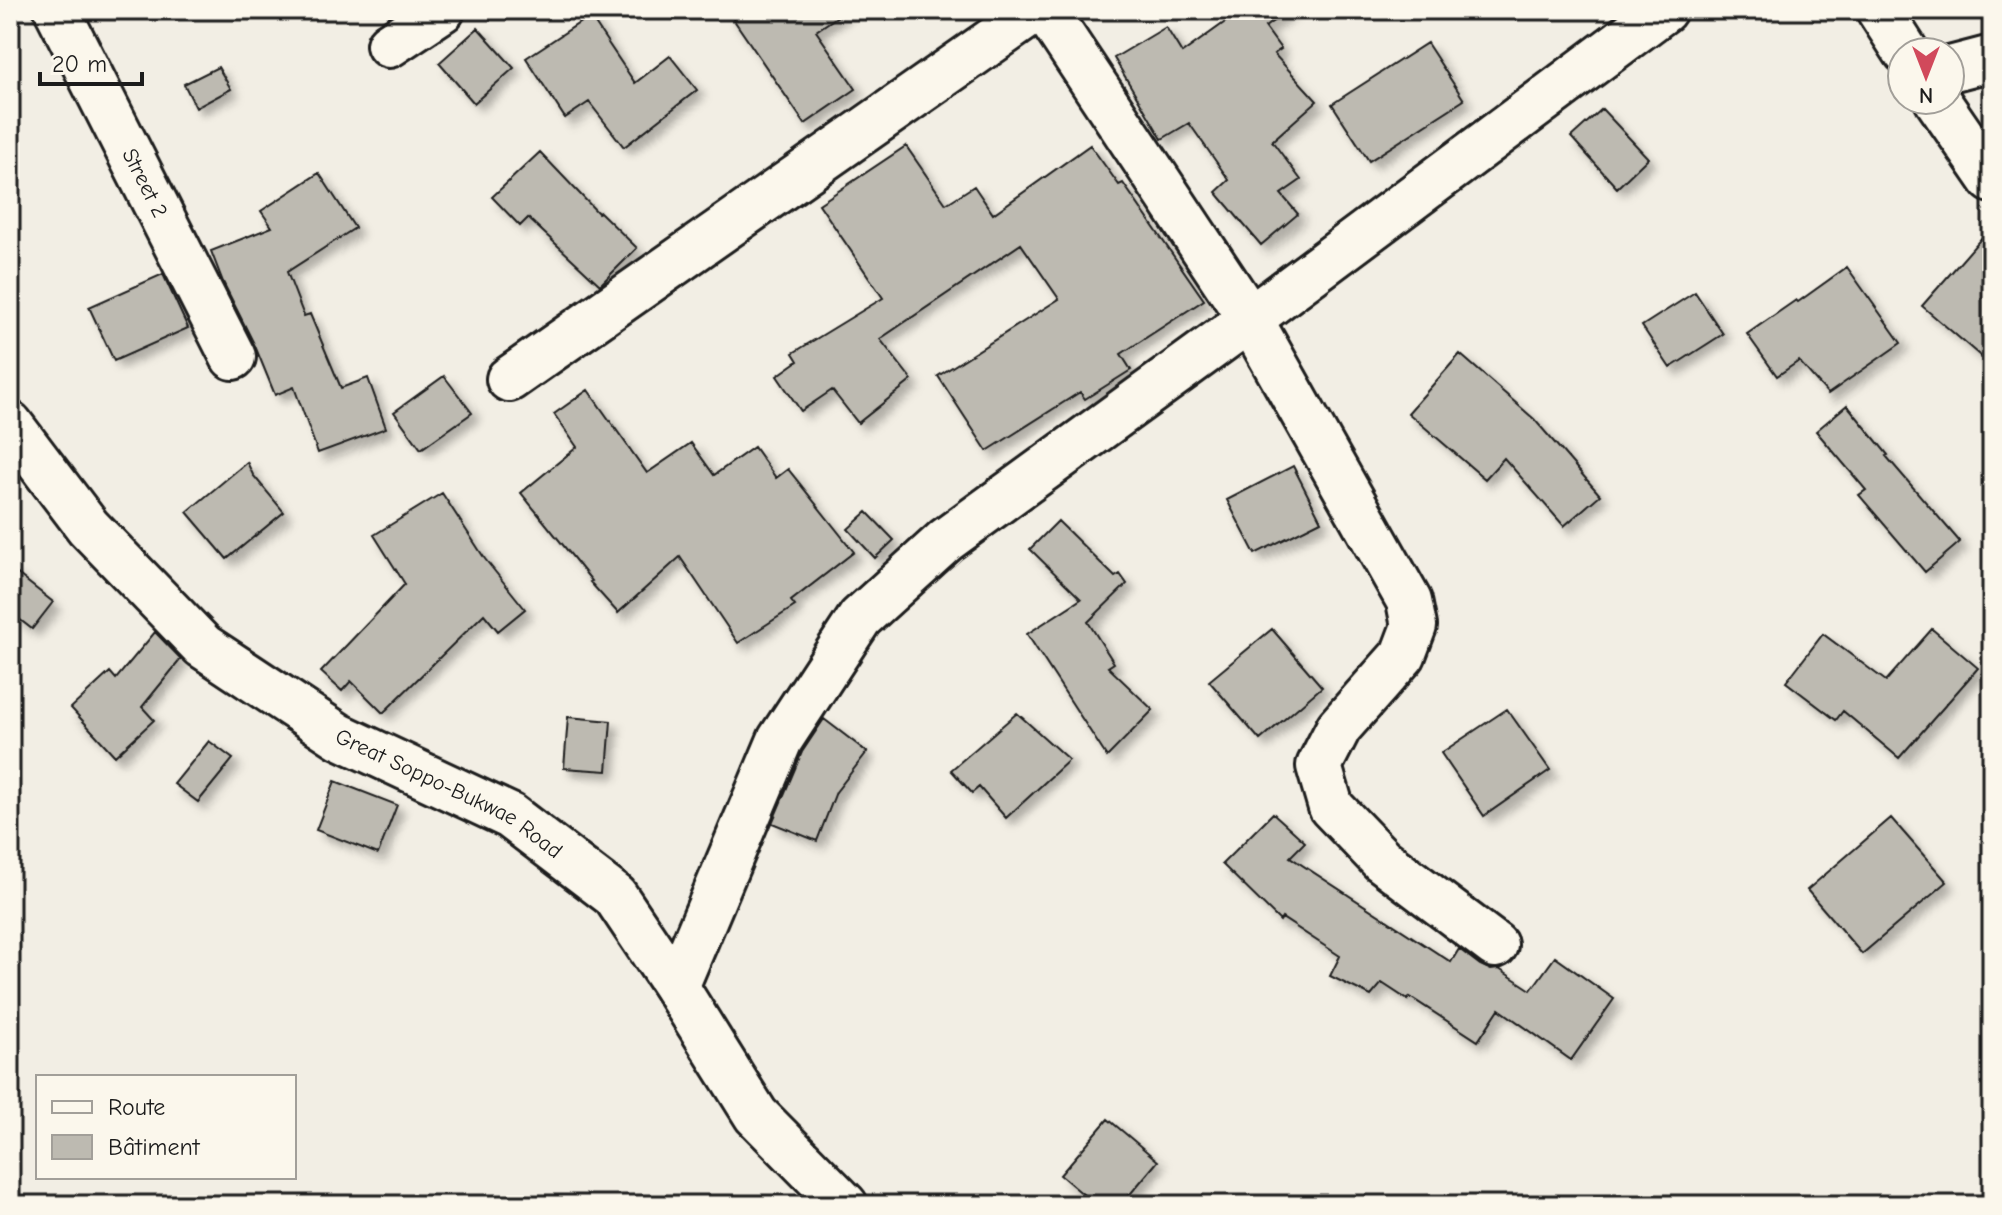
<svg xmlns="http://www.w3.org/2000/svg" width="2002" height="1215" font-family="'Comic Neue',sans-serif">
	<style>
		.building { fill: #bdbab1; stroke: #1c1c1c; stroke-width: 2; filter: url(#shadow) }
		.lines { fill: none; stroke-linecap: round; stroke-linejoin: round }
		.minor-casing { stroke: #1c1c1c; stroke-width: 50 }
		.minor { stroke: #fbf7ec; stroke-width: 44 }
		.labels { text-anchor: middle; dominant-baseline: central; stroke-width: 6; stroke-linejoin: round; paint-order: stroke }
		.street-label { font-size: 22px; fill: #1c1c1c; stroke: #fbf7ec }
	</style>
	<defs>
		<filter id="shadow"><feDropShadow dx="7" dy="7" stdDeviation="4" flood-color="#0004"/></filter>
	</defs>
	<rect width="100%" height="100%" fill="#f2eee4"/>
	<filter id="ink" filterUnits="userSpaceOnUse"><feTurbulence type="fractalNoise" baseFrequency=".0125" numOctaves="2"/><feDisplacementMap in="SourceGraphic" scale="16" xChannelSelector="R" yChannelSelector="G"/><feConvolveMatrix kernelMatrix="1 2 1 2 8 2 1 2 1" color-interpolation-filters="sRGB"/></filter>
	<g filter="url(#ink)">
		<path class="building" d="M727,10h120l-31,21 40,58 -51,35z
			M1242,10h47l-24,17 16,22 -7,5 43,47 -45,40 29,39 -20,14 17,20 -37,31 -45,-53 13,-12 -40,-57 -27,16 -48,-81 52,-31 16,26z
			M590,16l45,67 35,-27 27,34 -73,57 -35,-45 -24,16 -39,-60z
			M478,28l36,40 -40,35 -35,-40z
			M1427,43l37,57 -95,61 -37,-57z
			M218,67l13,22 -35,19 -12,-24z
			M1602,109l46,49 -31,30 -46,-51z
			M1090,145l29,40 4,-2 81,117 -83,54 10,16 -46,29 -5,-7 -93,59 -49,-75 121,-77 -38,-55 -141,95 32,41 -54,43 -26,-33 -31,21 -24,-35 21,-15 -5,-8 90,-55 -64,-94 87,-58 40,58 28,-18 19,28z
			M540,152l58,61 2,-1 37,36 -37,37 -72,-67 -8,8 -28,-29z
			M319,173l36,55 -68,44 17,44 6,-2 31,74 27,-10 18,50 -68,25 -24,-66 -19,8 -20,-49 -32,-64 -12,-31 61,-24 -11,-16z
			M1992,226v140l-70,-60z
			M1847,267l54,76 -73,51 -29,-33 -22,15 -30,-42 49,-34 2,2z
			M163,274l25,54 -74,33 -25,-54z
			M1695,292l28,42 -53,34 -28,-42z
			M1460,354l74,65 66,76 -36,31 -60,-68 -19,21 -77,-66z
			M444,376l28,37 -51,36 -27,-37z
			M588,390l59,83 44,-30 23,32 40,-28 22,31 12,-9 66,83 -63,49 4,5 -57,37 -58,-86 -62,56 -28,-31 2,-1 -71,-88 56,-46 -23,-33z
			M1847,405l41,50 -2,1 74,86 -35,30 -66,-77 7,-5 -50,-59z
			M247,462l6,13 31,37 -57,47 -40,-47z
			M1293,466l28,55 -66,33 -28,-54z
			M442,493l43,66 40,50 -27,22 -14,-17 -101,99 -32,-32 -9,10 -21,-19 84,-88 -31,-49z
			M867,512l27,28 -19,18 -27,-29z
			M1058,521l57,56 5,-3 7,10 -39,38 26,41 -6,4 45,43 -46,47 -80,-123 54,-35 -51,-50z
			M10,568l43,34 -21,27 -22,-17z
			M1272,629l50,58 -62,53 -51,-59z
			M1932,629l46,39 -79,90 -56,-47 -7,9 -50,-38 37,-48 63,47z
			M155,632l26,27 -39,48 12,13 -39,36 -44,-48 39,-36 6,7z
			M1507,709l43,61 -66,46 -43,-63z
			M1017,713l52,47 -63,58 -27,-31 -7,6 -21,-23z
			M568,717l43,4 -4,50 -43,-3z
			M824,719l43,33 -31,40 -19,49 -45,-18 30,-71z
			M209,741l24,18 -35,43 -24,-18z
			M335,781l62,24 -19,49 -62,-24z
			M1273,813l32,29 -15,15 161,105 8,-13 21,16 11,5 8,-1 32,21 24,-33 59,42 -43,61 -72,-51 -21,32 -68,-44 -2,3 -26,-17 -11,13 -41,-20 10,-20 -58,-38 -2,3 -58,-57z
			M1891,818l56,64 -85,72 -55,-64z
			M1108,1119l50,42 -37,44h-25l-36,-30z"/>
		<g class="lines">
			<defs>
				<g id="minor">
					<path id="s1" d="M57,10l176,347"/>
					<path d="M1045,10l205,309 159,282 5,25 -11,29 -64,72 -20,39 12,41 51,53 113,85"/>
					<path d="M1879,10l27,42"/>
					<path d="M389,45l53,-35"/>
					<path d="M1950,69l42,-11"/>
					<path d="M1937,100l55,80"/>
					<path d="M509,379l527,-369"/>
					<path id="s2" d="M10,424l78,103 115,119 136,90 171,80 105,80 61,91 80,128 89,90"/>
					<path d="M676,987l104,-247 80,-122 86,-78 304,-221 414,-309"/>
				</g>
			</defs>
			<use href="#minor" class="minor-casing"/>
			<use href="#minor" class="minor"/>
		</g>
	</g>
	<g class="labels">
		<g class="street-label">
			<text stroke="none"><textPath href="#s1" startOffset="194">Street 2</textPath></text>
			<text stroke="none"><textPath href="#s2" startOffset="582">Great Soppo-Bukwae Road</textPath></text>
		</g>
	</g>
	<rect width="2002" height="1215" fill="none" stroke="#fbf7ec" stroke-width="40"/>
	<rect x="20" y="20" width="1962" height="1175" fill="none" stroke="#1c1c1c" stroke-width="3" filter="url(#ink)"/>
	<rect x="36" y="1075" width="260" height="104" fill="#fbf7ec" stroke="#a29f99" stroke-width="2"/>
	<rect x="52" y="1101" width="40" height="12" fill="#fbf7ec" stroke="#a29f99" stroke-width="2"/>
	<text x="108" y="1115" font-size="24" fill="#1c1c1c">Route</text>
	<rect x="52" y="1135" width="40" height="24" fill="#bdbab1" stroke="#a29f99" stroke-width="2"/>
	<text x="108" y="1155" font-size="24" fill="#1c1c1c">Bâtiment</text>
	<g transform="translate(1926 76) rotate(180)"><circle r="38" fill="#fbf7ec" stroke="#a29f99" stroke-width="2"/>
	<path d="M0-6L14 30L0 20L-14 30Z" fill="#d1495b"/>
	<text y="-12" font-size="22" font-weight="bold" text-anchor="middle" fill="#1c1c1c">N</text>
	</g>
	<path d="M40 72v12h102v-12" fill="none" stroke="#1c1c1c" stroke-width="4"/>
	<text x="52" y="72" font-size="24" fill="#1c1c1c" stroke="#fbf7ec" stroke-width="6" paint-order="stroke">20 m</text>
</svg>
